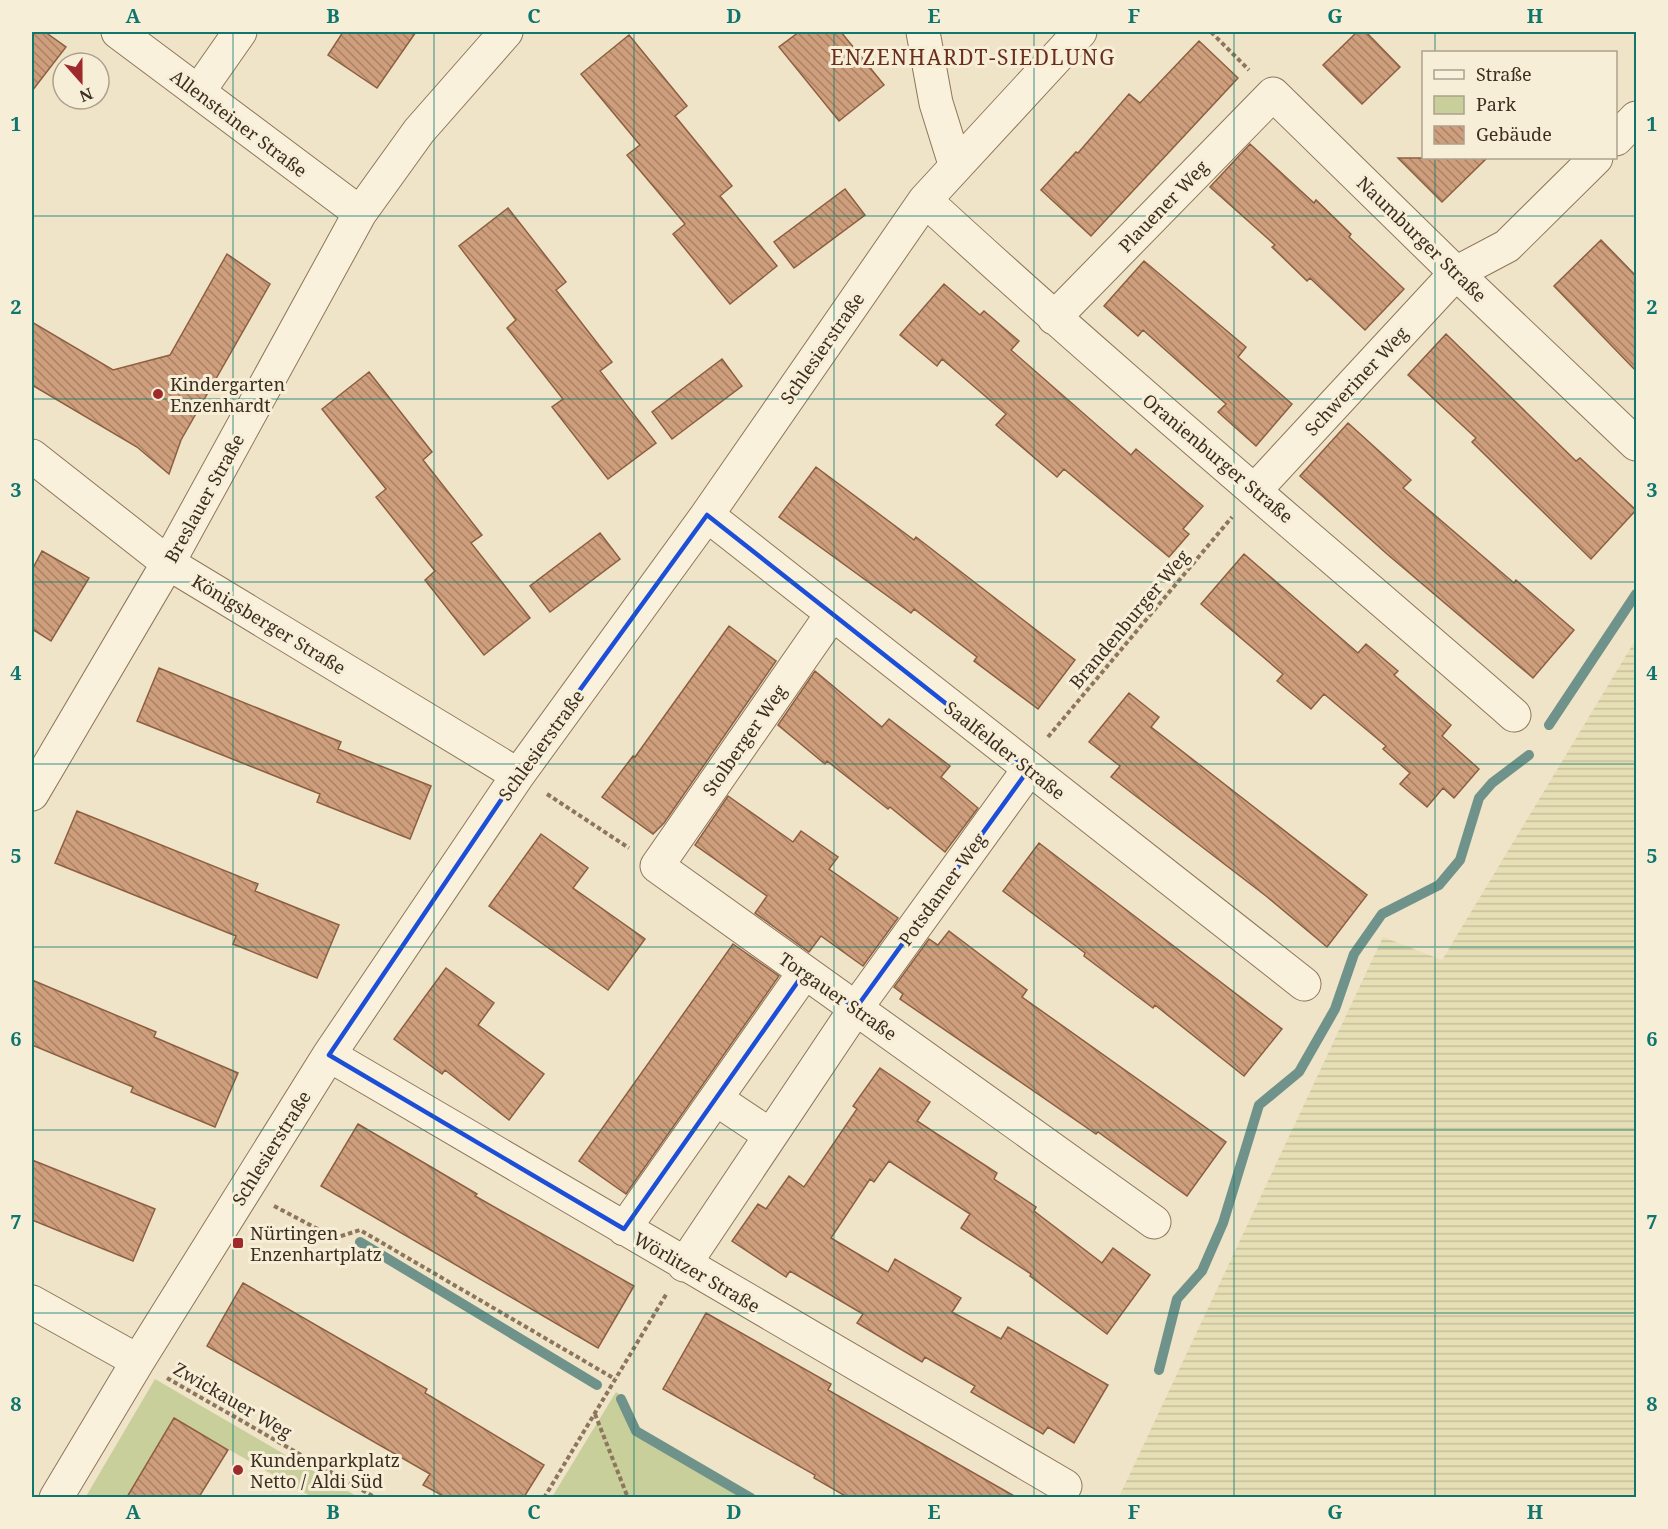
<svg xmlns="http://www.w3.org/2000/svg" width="1668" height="1529" font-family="'Noto Serif',serif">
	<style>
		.farmland { fill: url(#farmland-rules) }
		.green { fill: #c9cf9b }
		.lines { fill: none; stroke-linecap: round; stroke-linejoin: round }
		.stream { stroke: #6f938a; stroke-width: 10 }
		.building { fill: url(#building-back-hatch); stroke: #8d5f41; stroke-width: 1.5 }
		.minor-casing { stroke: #8d765c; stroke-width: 35 }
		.path { stroke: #8d765c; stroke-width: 4; stroke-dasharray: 4.5 3; stroke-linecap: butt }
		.minor { stroke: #faf1dc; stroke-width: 33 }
		.marked { fill: none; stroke: #1d4ed8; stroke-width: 4.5; stroke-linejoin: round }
		.grid { fill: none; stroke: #0f766e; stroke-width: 1.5; stroke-opacity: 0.55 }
		.poi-dot { fill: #9e2a2b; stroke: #f7eed8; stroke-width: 2 }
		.labels { text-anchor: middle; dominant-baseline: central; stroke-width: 6; stroke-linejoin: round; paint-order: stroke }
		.street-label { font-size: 18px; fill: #3d2e20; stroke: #f7eed8 }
		.poi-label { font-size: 18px; fill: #3d2e20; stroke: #f7eed8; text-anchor: start }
		.quarter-label { font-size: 21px; letter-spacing: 1.5px; fill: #6b2e1e; stroke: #f7eed8 }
		.neatline { fill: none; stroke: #0f766e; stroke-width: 2 }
		.grid-label { font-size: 20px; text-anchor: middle; font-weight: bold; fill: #0f766e }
	</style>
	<defs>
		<pattern id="farmland-rules" width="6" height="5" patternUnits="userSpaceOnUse" patternTransform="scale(1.5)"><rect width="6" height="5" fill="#e6deb5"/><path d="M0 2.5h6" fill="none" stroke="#c6bf9b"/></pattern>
		<pattern id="building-back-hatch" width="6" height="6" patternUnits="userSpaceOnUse" patternTransform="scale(1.5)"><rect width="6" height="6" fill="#cf9f7d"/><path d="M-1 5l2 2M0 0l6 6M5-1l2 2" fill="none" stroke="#a98266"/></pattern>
	</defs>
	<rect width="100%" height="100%" fill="#f0e4c8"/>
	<path class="farmland" d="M1636,639v858h-517l264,-560 59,23z"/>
	<path class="green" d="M155,1379l203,118h-46l-137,-78 -48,78 -42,1z
		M616,1392l9,6 12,32 118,67h-203z"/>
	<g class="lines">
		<path class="stream" d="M1549,725l87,-131
			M360,1242l237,143
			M1159,1370l18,-71 25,-28 21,-48 36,-118 40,-33 36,-63 19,-55 28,-40 57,-29 21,-25 19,-62 13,-15 37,-28
			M621,1399l15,32 115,67"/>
	</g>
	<path class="building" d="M32,32h13l21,15 -34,44z
		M343,32h73l-39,56 -49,-33z
		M799,32h42l43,53 -45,36 -60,-74z
		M1357,32h9l34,35 -38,37 -39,-39z
		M629,35l58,71 -12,10 57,70 -12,10 57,70 -47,38 -57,-70 12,-10 -58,-69 13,-10 -59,-71z
		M1199,41l39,37 -147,158 -50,-46 35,-38 2,1 51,-59 11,9z
		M1250,144l64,59 2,-3 35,34 -2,3 55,52 -39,41 -55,-52 -3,3 -35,-34 3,-2 -65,-58z
		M1398,158h89l-45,44z
		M845,189l20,26 -71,53 -20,-26z
		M508,208l58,74 -10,8 56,72 -12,9 56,72 -48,36 -56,-72 11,-8 -56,-71 9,-8 -57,-74z
		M1601,240l35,36v95l-82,-85z
		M227,254l43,30 -89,156 -12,34 -32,-27 -105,-62v-63l81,48 57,-15z
		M1144,261l102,86 -8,10 54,47 -36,42 -38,-34 8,-8 -83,-74 -5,6 -34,-30z
		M944,284l36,31 4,-4 35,30 -8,9 120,105 5,-6 67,57 -20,23 6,5 -20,23 -105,-88 -7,8 -61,-52 10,-11 -64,-55 -5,7 -37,-31z
		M1446,334l130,127 4,-3 56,52 -45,49 -119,-117 4,-4 -68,-63z
		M722,359l20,27 -70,53 -20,-27z
		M369,372l63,80 -9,8 59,75 -11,8 59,75 -46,37 -59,-75 10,-9 -59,-74 10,-8 -64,-80z
		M1348,423l63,57 -8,8 111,95 2,-3 58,50 -41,48 -146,-124 -87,-78z
		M816,467l98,73 2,-3 159,123 -37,49 -64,-48 3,-4 -63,-48 -3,4 -132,-96z
		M600,533l20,26 -70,53 -20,-26z
		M42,551l47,27 -38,63 -19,-12v-59z
		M1244,554l114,99 8,-9 32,27 -4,4 57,50 -9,11 37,33 -25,29 -11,-10 -16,19 -27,-23 10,-11 -27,-24 3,-3 -62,-52 -13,15 -34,-28 6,-7 -82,-70z
		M729,626l47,35 -112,162 -11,11 -51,-37 31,-41 2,1z
		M159,668l182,74 -3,7 93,37 -21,53 -93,-37 3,-8 -183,-73z
		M815,671l67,56 7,-8 61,47 -9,11 37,31 -33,44 -55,-45 -2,2 -61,-48 -2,3 -47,-39z
		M1129,693l30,24 -8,10 216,168 -40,52 -61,-51 -155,-119 9,-11 -31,-24z
		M728,796l65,46 8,-11 37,26 -9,12 69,49 -35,48 -42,-30 -12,16 -54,-39 12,-17 -72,-51z
		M77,811l181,73 -3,7 84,34 -22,53 -84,-34 3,-8 -181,-73z
		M541,834l47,34 -15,20 72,51 -37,51 -119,-84z
		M1039,843l243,186 -38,47 -89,-71 -2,3 -69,-52 1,-3 -82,-62z
		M949,931l78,59 -5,7 204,145 -39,54 -89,-64 -2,2 -196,-135 3,-5 -9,-7 35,-48 9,6z
		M733,944l46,32 -153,218 -47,-33z
		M446,968l48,35 -16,22 66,49 -35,46 -64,-50 -3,4 -48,-35z
		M32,980l124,52 -2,5 84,36 -23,54 -84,-35 2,-5 -101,-42z
		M880,1068l50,34 -13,19 80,52 -3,6 42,28 -2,4 68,52 11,-15 37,27 -43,59 -77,-58 1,-2 -70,-46 9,-14 -81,-53 -15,21 -4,-3 -39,59 57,34 7,-13 66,39 -9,14 49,27 7,-12 100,58 -34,58 -26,-16 -5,7 -72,-42 4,-6 -50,-29 -3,5 -65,-39 6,-9 -73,-43 -4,6 -54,-36 26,-37 8,5 23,-33 15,11 53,-78 -4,-3z
		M358,1124l119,70 -2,2 159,90 -36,62 -277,-162z
		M32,1160l123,49 -22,52 -101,-41z
		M243,1283l184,106 -2,4 119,72 -20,32h-79l-22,-12 7,-11 -223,-128z
		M706,1313l125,71 -3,6 188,107h-169l-33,-19 1,-3 -152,-86z
		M174,1418l54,32 -29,47h-72z"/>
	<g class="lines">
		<defs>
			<path id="minor" d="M118,32l242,181
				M923,32l13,71 19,61
				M198,92l42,-60
				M1616,139l20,-21
				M925,200c191,176 392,343 589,515
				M1054,318l219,-224 183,179 180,171
				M32,456l136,107 350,212
				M1256,489l200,-216 51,-27 89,-88
				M707,515l597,469
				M832,614l-175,252 497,356
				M32,794l136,-231 192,-350 59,-82 87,-99
				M329,1055l736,431
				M716,1099l54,36
				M624,1229l180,-256
				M684,1265l172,-257 173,-239
				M32,1302l106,59
				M56,1498l82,-137 191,-306 189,-280 189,-260 218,-315 155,-168"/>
		</defs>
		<use href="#minor" class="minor-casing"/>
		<path class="path" d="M1211,32l38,38
			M1048,737l184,-220
			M547,794l82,54
			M274,1206l61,32 25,-8 255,149
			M167,1378l209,120
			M595,1414l33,84
			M544,1498l123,-205"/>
		<use href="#minor" class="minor"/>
	</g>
	<path class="marked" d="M707,515l322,254 -173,239 -52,-35 -180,256 -295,-174 189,-280z"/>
	<path class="grid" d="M233,32v1466M434,32v1466M634,32v1466M834,32v1466M1034,32v1466M1234,32v1466M1435,32v20M1435,158v1340M32,216h1604M32,399h1604M32,582h1604M32,764h1604M32,947h1604M32,1130h1604M32,1313h1604"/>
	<g class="poi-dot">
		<circle cx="158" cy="394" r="6"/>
		<rect x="232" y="1237" width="12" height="12" rx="3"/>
		<circle cx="238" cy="1470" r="6"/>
	</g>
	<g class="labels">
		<g class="street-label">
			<text transform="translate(239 123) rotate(37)">Allensteiner Straße</text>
			<text transform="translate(1163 206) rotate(-46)">Plauener Weg</text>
			<text transform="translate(1422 239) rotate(44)">Naumburger Straße</text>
			<text transform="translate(822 348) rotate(-55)">Schlesierstraße</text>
			<text transform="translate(1356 381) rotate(-47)">Schweriner Weg</text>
			<text transform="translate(1218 458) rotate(40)">Oranienburger Straße</text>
			<text transform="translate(204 498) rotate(-61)">Breslauer Straße</text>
			<text transform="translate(1129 619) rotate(-50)">Brandenburger Weg</text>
			<text transform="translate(269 624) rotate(31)">Königsberger Straße</text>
			<text transform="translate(744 740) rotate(-55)">Stolberger Weg</text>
			<text transform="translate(541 745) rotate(-54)">Schlesierstraße</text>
			<text transform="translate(1005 750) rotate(38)">Saalfelder Straße</text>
			<text transform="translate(942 889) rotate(-54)">Potsdamer Weg</text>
			<text transform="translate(838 996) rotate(35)">Torgauer Straße</text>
			<text transform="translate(271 1148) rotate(-58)">Schlesierstraße</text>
			<text transform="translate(697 1272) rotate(30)">Wörlitzer Straße</text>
			<text transform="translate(233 1400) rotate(30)">Zwickauer Weg</text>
		</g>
		<g class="poi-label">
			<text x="170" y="384">Kindergarten<tspan x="170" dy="21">Enzenhardt</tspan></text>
			<text x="250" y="1233">Nürtingen<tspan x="250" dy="21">Enzenhartplatz</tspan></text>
			<text x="250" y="1460">Kundenparkplatz<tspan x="250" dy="21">Netto / Aldi Süd</tspan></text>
		</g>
		<g class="quarter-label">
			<text x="973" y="57">ENZENHARDT-SIEDLUNG</text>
		</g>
	</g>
	<rect width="1668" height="1529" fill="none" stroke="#f7eed8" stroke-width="66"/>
	<rect x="1422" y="51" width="195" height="108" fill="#f7eed8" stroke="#ada18e" stroke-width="1.5"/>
	<rect x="1434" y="70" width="30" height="9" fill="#faf1dc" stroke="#ada18e" stroke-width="1.5"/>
	<text x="1476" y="81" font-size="18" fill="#3d2e20">Straße</text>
	<rect x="1434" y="96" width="30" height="18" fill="#c9cf9b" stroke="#ada18e" stroke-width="1.5"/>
	<text x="1476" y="111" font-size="18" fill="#3d2e20">Park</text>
	<rect x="1434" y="126" width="30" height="18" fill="url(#building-back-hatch)" stroke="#ada18e" stroke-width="1.5"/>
	<text x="1476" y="141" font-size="18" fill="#3d2e20">Gebäude</text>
	<g transform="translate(81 81) rotate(159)"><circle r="28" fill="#f7eed8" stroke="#ada18e" stroke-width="1.5"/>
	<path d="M0-4.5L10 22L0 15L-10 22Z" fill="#9e2a2b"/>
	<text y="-9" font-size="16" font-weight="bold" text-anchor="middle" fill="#3d2e20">N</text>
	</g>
	<rect x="33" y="33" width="1602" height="1463" class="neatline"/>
	<g class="grid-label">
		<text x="133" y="23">A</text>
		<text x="333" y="23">B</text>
		<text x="534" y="23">C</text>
		<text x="734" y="23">D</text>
		<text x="934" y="23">E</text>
		<text x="1134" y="23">F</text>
		<text x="1335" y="23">G</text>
		<text x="1535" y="23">H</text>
		<text x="16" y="131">1</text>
		<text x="1652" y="131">1</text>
		<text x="16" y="314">2</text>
		<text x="1652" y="314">2</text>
		<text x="16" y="497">3</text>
		<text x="1652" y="497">3</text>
		<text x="16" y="680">4</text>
		<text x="1652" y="680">4</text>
		<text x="16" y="863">5</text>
		<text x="1652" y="863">5</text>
		<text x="16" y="1046">6</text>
		<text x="1652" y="1046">6</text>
		<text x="16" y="1229">7</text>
		<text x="1652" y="1229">7</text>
		<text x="16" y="1411">8</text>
		<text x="1652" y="1411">8</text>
		<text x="133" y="1519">A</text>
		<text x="333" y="1519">B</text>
		<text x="534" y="1519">C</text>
		<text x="734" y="1519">D</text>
		<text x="934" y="1519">E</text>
		<text x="1134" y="1519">F</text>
		<text x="1335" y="1519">G</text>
		<text x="1535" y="1519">H</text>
	</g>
</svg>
